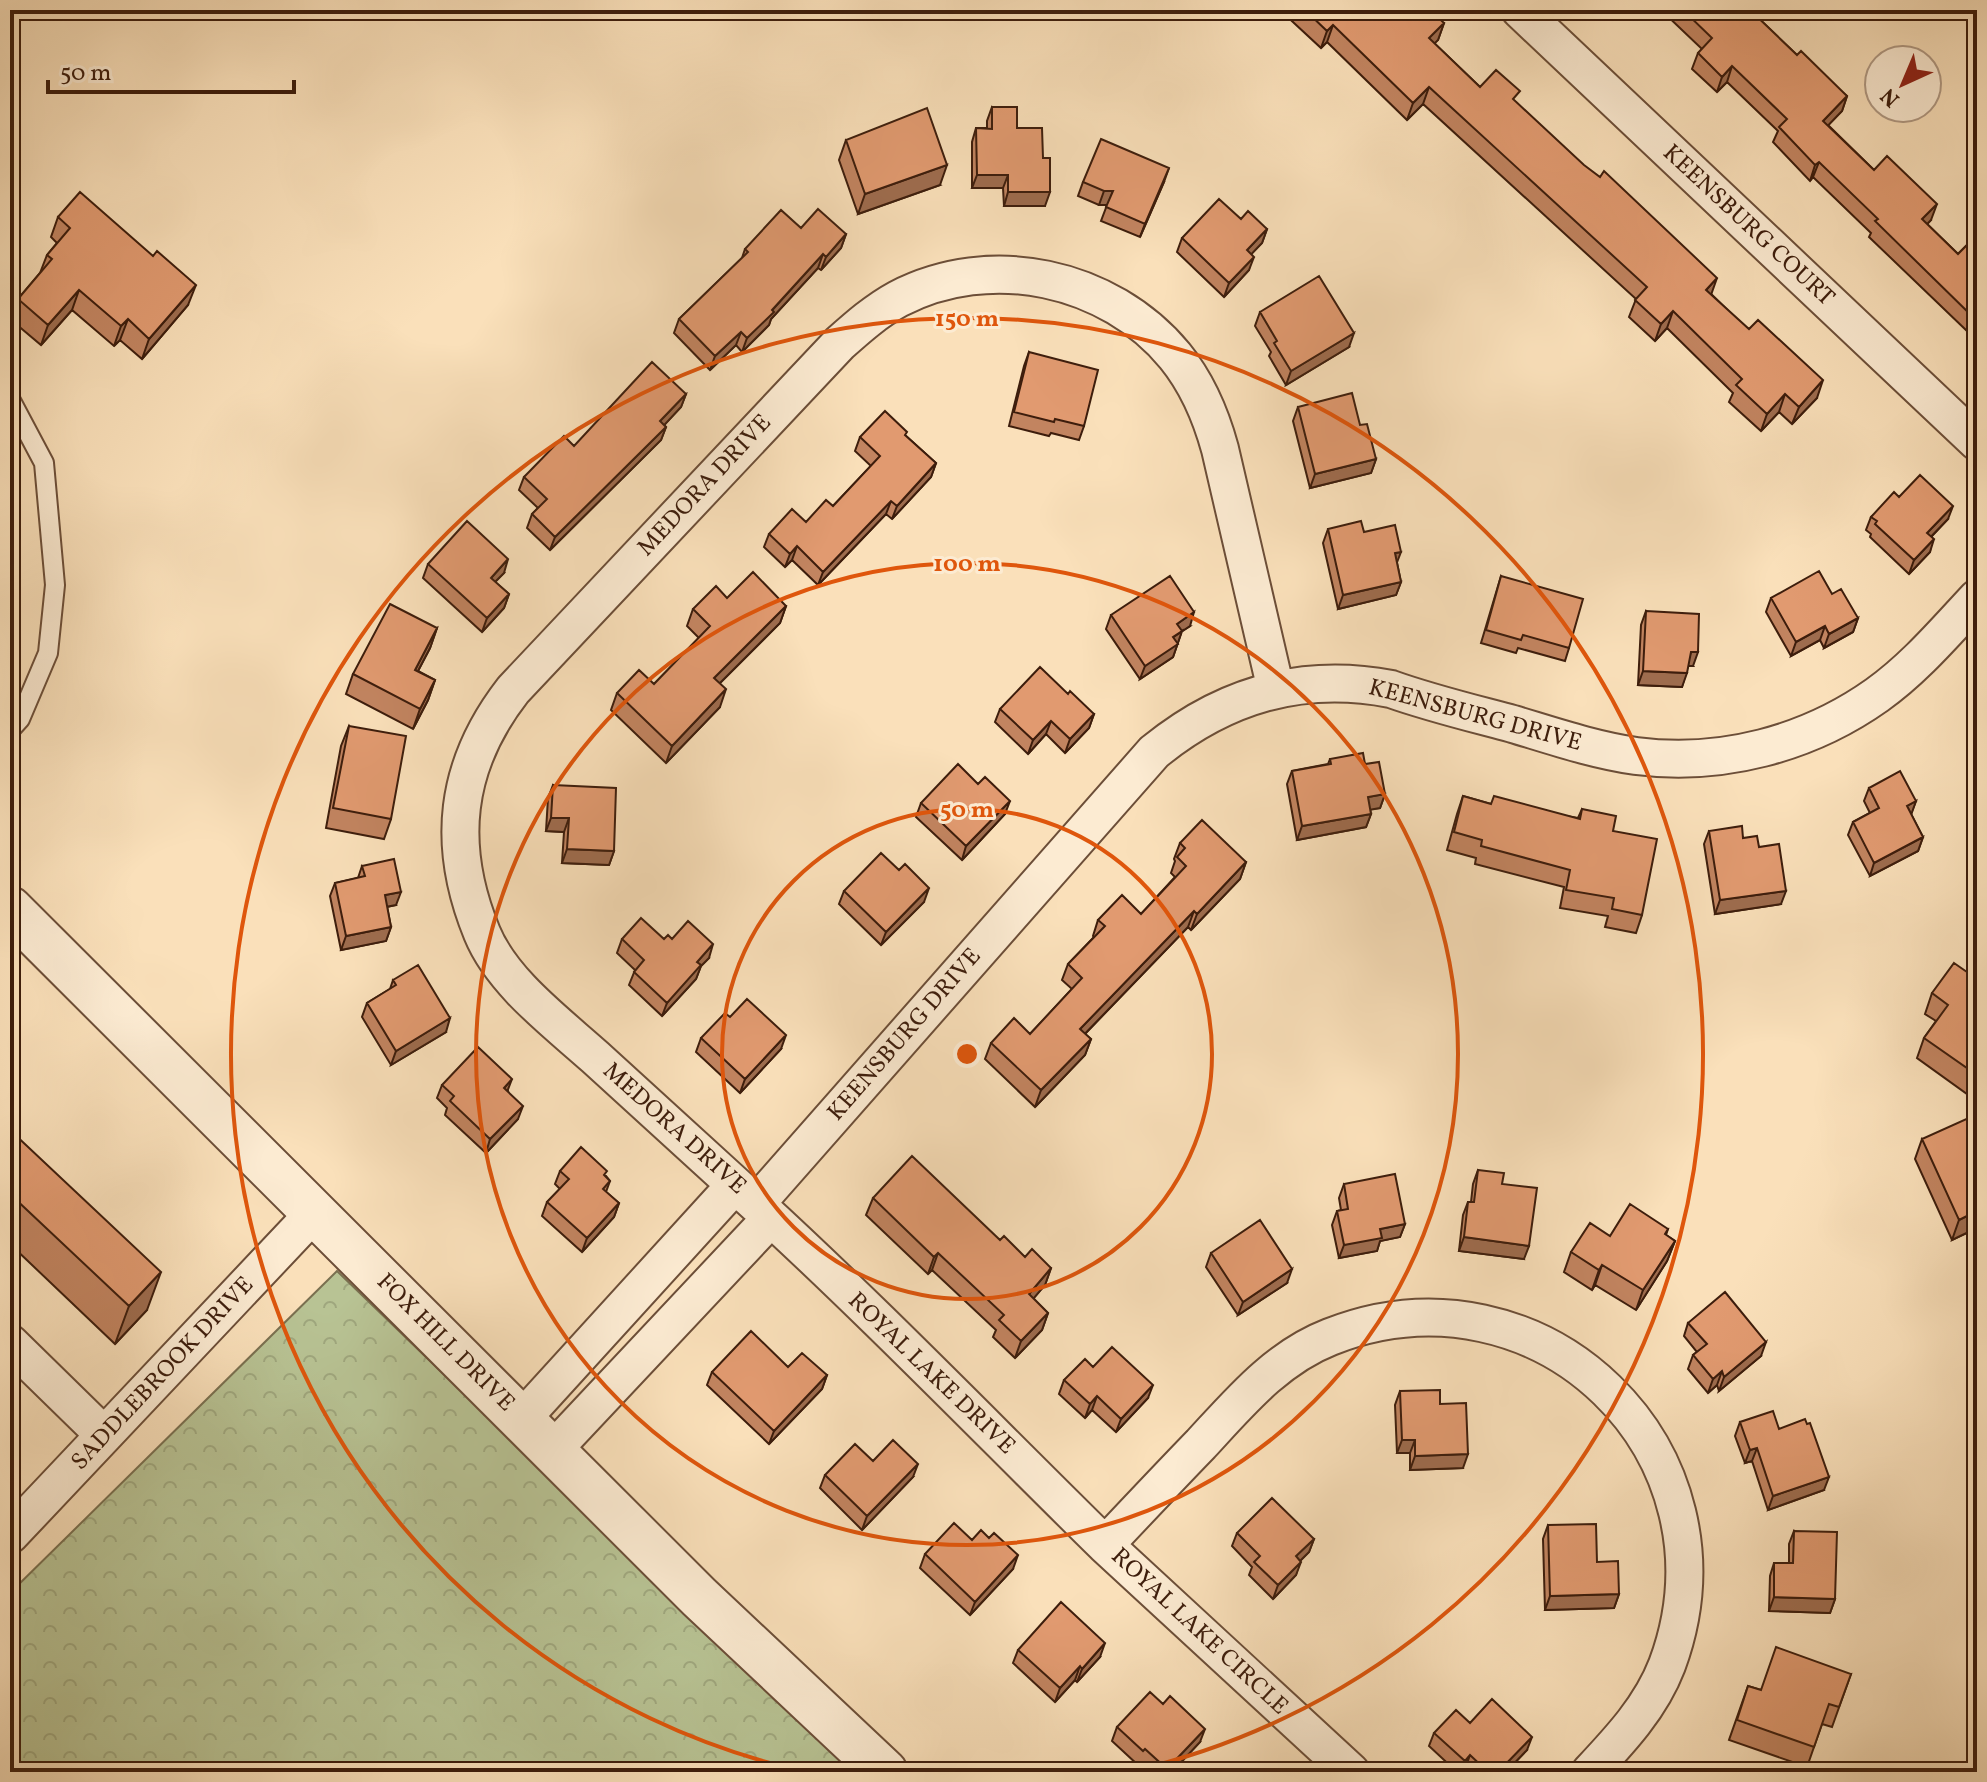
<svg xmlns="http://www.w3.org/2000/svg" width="1987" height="1782" font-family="Vollkorn,serif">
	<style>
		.forest { fill: url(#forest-crowns); stroke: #7a7050; stroke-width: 2 }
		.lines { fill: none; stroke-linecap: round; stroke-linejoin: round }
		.service-casing { stroke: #6c4e38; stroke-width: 22 }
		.minor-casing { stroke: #6c4e38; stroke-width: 40 }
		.tertiary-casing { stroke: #6c4e38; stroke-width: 48 }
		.service { stroke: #fcebd2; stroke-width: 18 }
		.minor { stroke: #fcebd2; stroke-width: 36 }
		.tertiary { stroke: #fcebd2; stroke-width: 44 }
		.wall { fill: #c28460; stroke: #3d1d0c; stroke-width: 2 }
		.shaded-wall { fill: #9e6c4e; stroke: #3d1d0c; stroke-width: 2 }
		.building { fill: #e19a70; stroke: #3d1d0c; stroke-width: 2 }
		.ring { fill: none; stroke: #df560c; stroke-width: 4 }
		.labels { text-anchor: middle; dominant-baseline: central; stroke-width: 6; stroke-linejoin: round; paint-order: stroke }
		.street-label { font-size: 24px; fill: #3d1d0c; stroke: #fcebd2 }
		.centre { fill: #df560c; stroke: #fcebd2; stroke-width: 4 }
		.ring-label { font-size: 24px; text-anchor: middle; font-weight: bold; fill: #df560c; stroke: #fcebd2; stroke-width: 6; stroke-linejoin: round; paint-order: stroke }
	</style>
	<defs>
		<pattern id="forest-crowns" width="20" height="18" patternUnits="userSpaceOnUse" patternTransform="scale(2)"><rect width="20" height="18" fill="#b8c394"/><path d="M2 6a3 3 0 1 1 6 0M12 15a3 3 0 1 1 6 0" fill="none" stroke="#9fa77e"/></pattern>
	</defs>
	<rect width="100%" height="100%" fill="#fae0ba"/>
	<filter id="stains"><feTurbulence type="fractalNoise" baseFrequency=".0025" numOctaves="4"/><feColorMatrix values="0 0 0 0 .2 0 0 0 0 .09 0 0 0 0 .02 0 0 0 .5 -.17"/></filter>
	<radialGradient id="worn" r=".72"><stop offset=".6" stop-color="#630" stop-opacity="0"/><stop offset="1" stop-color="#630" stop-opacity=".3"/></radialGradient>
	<path class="forest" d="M337,1271l518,501h-845v-179z"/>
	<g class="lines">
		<defs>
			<path id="service" d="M10,399l34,64 11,122 -7,68 -28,66 -10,11"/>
			<path id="minor" d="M1520,10l457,432
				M756,1204l398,-452c70,-57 147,-80 237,-63 39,14 81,24 122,35 40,12 81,26 123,32 85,11 172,-12 241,-61 38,-27 69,-64 100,-97
				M10,1343l94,92
				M521,1420l214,-235
				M552,1451l219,-233
				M10,1535l305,-323
				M1105,1545c-116,-114 -230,-232 -350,-342 -53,-49 -107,-97 -160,-146 -39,-35 -93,-75 -113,-124 -36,-88 -28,-167 31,-243l327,-347c18,-16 36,-32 58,-44 92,-48 211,-23 277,57 22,27 36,60 45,93l56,241
				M1351,1772l-246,-227c32,-34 64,-68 96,-101 38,-41 75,-86 129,-107 210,-83 416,115 337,328 -16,42 -47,75 -77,107"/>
			<path id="tertiary" d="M10,909l689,688 186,175"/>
		</defs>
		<use href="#service" class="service-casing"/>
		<use href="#minor" class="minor-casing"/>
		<use href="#tertiary" class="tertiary-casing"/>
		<use href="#service" class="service"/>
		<use href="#minor" class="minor"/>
		<use href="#tertiary" class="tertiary"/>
	</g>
	<path class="wall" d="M1280,10h109l5,4 50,9 -6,17 -4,3 46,44 36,15 301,296 -25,26 -13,-12 -18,19 -32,-29 4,-9 -66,-65 -12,13 -26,-24 7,-18 -213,-195 -16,16 -80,-78 -6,6z
		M1661,10h89l47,45 50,41 -5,15 -14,14 46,45 57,50 -4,4 31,30 19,-19v93l-4,-4 -6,7 -98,-94 2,-4 -58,-56 -3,4 -37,-39 5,-11 -51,-49 -10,10 -25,-23 6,-16 4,-4z
		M992,107l25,21 26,30 2,48h-41l-1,-18h-31v-46l4,-14h11v-7z
		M846,140l94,45 -82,29 -19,-54z
		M1083,182h81l-24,55 -39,-16 6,-16h-8l-21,-9z
		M58,217l130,88 -46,54 -22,-19 -6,6 -42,-36 -31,35 -31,-26 8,-20 22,-26 7,-18 10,-12 -6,-6z
		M1241,219l26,10 -5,14 -11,11 -2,16 -25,27 -47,-45 5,-14z
		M801,228l45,6 -5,14 -20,22 -3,-2 -47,51 -2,6 -27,27 -6,-7 -26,25 -36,-37 5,-14 63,-61 3,-9z
		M1260,312l89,35 -63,38 -17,-29 2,-4 -16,-26z
		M1029,352l55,74 -5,14 -28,-7 -2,3 -40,-10 15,-60z
		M686,394l-5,13 -17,18 2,2 -5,13 -111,110 -23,-22 5,-14 6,-6 -19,-18 5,-13 50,-31z
		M1298,407l62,18 16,34 -5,14 -61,15 -17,-67z
		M906,436l30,27 -5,14 -39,42 -6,-5 -68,71 -26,-25 -7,7 -21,-20 5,-13 37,-12 27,-16 38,-40 -16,-15 5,-14z
		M1899,497l49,22 -16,17 -2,16 -21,22 -39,-37 1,-3 -5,-4 5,-13z
		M1328,529l36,3 33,31 4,19 -5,13 -58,14 -15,-66z
		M428,564l76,9 -9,9 14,12 -5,14 -22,24 -59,-54z
		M1501,576l68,72 -4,13 -47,-13 -2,5 -35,-10z
		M1832,594l26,24 -5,14 -29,16 -4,-8 -29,16 -25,-44 5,-14z
		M727,598l59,8 -6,17 -60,60v24l-54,56 -55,-53 6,-17 37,-9 45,-46 -12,-12 6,-17z
		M1646,611l47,55h-5l-6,21 -44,-2 3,-60z
		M1111,615l79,11 -8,5 -9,26 -33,22 -34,-50z
		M437,628l-7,20 -12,23 17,9 -7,20 -15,29 -67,-35 7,-20z
		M1000,709l94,5 -5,14 -24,25 -19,-19 -18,20 -33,-32z
		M349,726l42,93 -7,20 -58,-11 15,-82z
		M1330,759l35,5 20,30 -5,14 -10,1 1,5 -5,13 -69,13 -10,-56 5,-13 36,-7z
		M978,784l27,30 -43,46 -46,-43 5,-14z
		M553,785l61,66 -5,14 -47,-2 2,-31 -18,-1 2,-33z
		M1869,788l47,13 -5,13 12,23 -5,14 -48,25 -22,-41 5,-13 17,-9 -6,-12z
		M1463,796l28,8 87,14 4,-9 31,22 29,84 -6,18 -31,-6 3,-11 -48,-8 4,-21 -89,-23 1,-6 -29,-8 10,-36z
		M1709,831l34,7 16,9 22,57 -66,10 -11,-70z
		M1180,843l66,19 -6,17 -49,51 -3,-3 -103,107 6,5 -6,16 -50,52 -50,-48 6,-16 39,-9 42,-45 -10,-9 6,-16 26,-27 -1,-1 5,-16 43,-6 34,-37 -4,-4 4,-12 -1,-2z
		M362,866l34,39 -9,2 4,20 -5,14 -45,9 -11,-54 5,-13 23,-5z
		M899,870l25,32 -43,43 -42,-41 5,-13z
		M622,939h50l37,19 -8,8 -5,13 -34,37 -33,-31 6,-15 -18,-17z
		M1977,979v116l-3,4 -57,-41 7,-20 12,-17 -11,-7 7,-21z
		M393,980l53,52 -55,33 -29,-48 5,-14 23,-14z
		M701,1038l80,11 -41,44 -44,-41z
		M442,1085l66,6 10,28 -32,34 -41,-38 2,-7 -10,-10z
		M10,1130l137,180 -32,34 -105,-100z
		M1922,1139l55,89 -25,12 -37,-81z
		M1478,1170l24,14 22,75 -65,-8 4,-36 5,-13h3l2,-18z
		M560,1171l46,5 4,5 -4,11 13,11 -5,14 -32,35 -40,-36 5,-14 13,-13 -5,-5z
		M1344,1184l61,40 -5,13 -20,4 -3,10 -38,7 -7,-33 5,-14 4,-1 -2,-12z
		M873,1198l127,42 25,17 26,11 -6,17 -12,13 15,15 -6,17 -27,28 -22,-21 3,-7 -64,-60 -4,4 -62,-59z
		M1668,1229l-2,6 9,6 -8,20 -31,49 -41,-25 -3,5 -28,-18 7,-20 39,-16z
		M1211,1253l76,30 -49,32 -32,-48z
		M1688,1323l73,33 -42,35 -2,-6 -9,8 -20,-24 5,-14 4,-3 -13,-16z
		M788,1367l39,8 -5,14 -53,55 -62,-59 5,-13z
		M1093,1367l55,31 -32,34 -24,-22 -7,8 -26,-24 5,-14z
		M1400,1391l40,13 23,64 -53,2v-17h-13l-2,-48z
		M1740,1422l39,7 45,61 -56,20 -16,-49 -7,2 -10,-27z
		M825,1475l88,2 -51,53 -42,-42z
		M1548,1525l49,37 22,32 -5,14 -69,2 -2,-71z
		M1794,1531l41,68 -5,14 -61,-2 1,-35 4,-13h15v-19z
		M1237,1533l77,6 -5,13 -9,9 -4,14 -23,24 -24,-24 3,-8 -20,-21z
		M972,1540l41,29 -43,46 -50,-47 5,-14z
		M1018,1650l82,7 -23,25 -2,-2 -20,22 -42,-39z
		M1851,1674l-19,53 -10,-3 -15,43 -78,-27 19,-54 13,4z
		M1470,1723l57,27 -21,22h-37l-4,-3 -3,3h-5l-28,-26 5,-13z
		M1117,1727l83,15 -28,30h-22l-10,-9 -2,2 -26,-24z"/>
	<path class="shaded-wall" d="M1444,23l-6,17 -15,15 6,-17z
		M1333,25l-6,17 -6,6 6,-17z
		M1732,66l-5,16 -10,10 5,-15z
		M1429,87l-6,17 -16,16 6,-17z
		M1847,96l-5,15 -24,25 5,-15z
		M1819,162l-6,15 -3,4 5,-16z
		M947,165l-7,20 -82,29 7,-20z
		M1169,168l-5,14 -24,55 5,-13z
		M977,175h31l-5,13h-31z
		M1104,191h9l-5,14h-9z
		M1008,192h42l-5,14h-41z
		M1937,204l-6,16 -14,15 5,-16z
		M1267,229l-5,14 -20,21 5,-14z
		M846,234l-5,14 -20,22 5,-13z
		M823,254l-5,14 -47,51 -2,6 -27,27 5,-14z
		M1254,257l-5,13 -25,27 5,-14z
		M1717,278l-6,17 -5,-5z
		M196,285l-8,20 -46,54 7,-20z
		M79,290l-7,20 -31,35 7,-20z
		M1673,311l-6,17 -12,13 6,-17z
		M1977,311l-4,13 -6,7 5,-15z
		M128,319l-8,21 -6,6 7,-20z
		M741,332l-5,13 -26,25 5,-14z
		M1354,333l-5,14 -63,38 5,-14z
		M1823,380l-6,18 -25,26 7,-17z
		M686,394l-5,13 -26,28 5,-14z
		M1785,394l-6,18 -18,19 6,-17z
		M666,427l-5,13 -111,110 5,-13z
		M1376,459l-5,14 -61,15 5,-14z
		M936,463l-5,14 -39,42 5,-13z
		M891,501l-5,13 -68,71 5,-13z
		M1953,506l-5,13 -26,27 5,-13z
		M1934,539l-4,13 -21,22 5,-14z
		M797,546l-5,14 -7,7 5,-13z
		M1401,552l-5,13 -1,-12z
		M508,559l-4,14 -18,18 5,-13z
		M1401,582l-5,13 -58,14 5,-14z
		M509,594l-5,14 -22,24 5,-14z
		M786,606l-6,17 -72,72 6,-17z
		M1194,612l-4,14 -18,12 5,-14z
		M1858,618l-5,14 -29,16 5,-14z
		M1825,626l-5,14 -29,16 5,-14z
		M437,628l-7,20 -22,42 7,-20z
		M1182,631l-9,26 -33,22 5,-13 28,-29z
		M1691,652h7l-5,14h-7z
		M1643,671l44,2 -5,14 -44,-2z
		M435,680l-7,20 -15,29 7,-20z
		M726,689l-6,18 -54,56 6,-17z
		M1094,714l-5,14 -24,25 5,-14z
		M1051,721l-5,13 -18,20 5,-14z
		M1385,794l-5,14 -17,3 5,-14z
		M1010,801l-5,13 -43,46 4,-14z
		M1916,801l-5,14 -4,-9z
		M1371,814l-5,13 -69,13 5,-14z
		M551,818h18l-5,14 -18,-1z
		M1923,837l-5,14 -48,25 4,-13z
		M567,849l47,2 -5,14 -47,-2z
		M1246,862l-6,17 -49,51 6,-16z
		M929,888l-5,14 -43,43 5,-13z
		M1786,891l-5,13 -66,10 5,-14z
		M401,892l-5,13 -16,3 5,-13z
		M1194,911l-6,16 -114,118 6,-16z
		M391,927l-5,14 -45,9 5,-14z
		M713,944l-4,14 -8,8 -5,13 -34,37 5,-13 30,-41z
		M450,1018l-4,14 -55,33 5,-14z
		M786,1035l-5,14 -41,44 5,-14z
		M1091,1039l-6,16 -50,52 6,-17z
		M512,1079l-5,13 -3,-4z
		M523,1106l-5,13 -32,34 4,-14z
		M619,1203l-5,14 -32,35 5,-14z
		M1977,1211v17l-25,12 7,-20z
		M1405,1224l-5,13 -20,4 -3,10 -38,7 5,-13 36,-16z
		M1464,1237l65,9 -5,13 -65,-8z
		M1675,1241l-8,20 -31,49 7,-20z
		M938,1253l-6,17 -4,4 6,-17z
		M1602,1265l-7,20 -3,5 7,-20z
		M1051,1268l-6,17 -22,26 6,-17z
		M1292,1269l-5,14 -49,32 5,-13z
		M161,1272l-14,38 -32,34 14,-38z
		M1048,1313l-6,17 -27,28 6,-17z
		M17,1337l-7,20v-13z
		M1766,1342l-5,14 -42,35 5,-14z
		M1722,1371l-5,14 -9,8 5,-14z
		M827,1375l-5,14 -53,55 5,-13z
		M1153,1385l-5,13 -32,34 5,-13z
		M1097,1396l-5,14 -7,8 5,-14z
		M1402,1440h13l-5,13h-13z
		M1757,1448l-5,13 -7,2 5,-13z
		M1468,1454l-5,14 -53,2 5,-14z
		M918,1464l-5,13 -51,53 5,-14z
		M1829,1477l-5,13 -56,20 5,-14z
		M1314,1539l-5,13 -18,18 5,-14z
		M1018,1555l-5,14 -43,46 5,-13z
		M1301,1562l-5,13 -23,24 5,-14z
		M1619,1594l-5,14 -69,2 5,-14z
		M1774,1597l61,2 -5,14 -61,-2z
		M1105,1643l-5,14 -23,25 5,-13z
		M1080,1666l-5,14 -20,22 5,-14z
		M1205,1729l-5,13 -28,30h-6l1,-3z
		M1532,1737l-5,13 -21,22h-8z
		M1470,1755l-5,14 -4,3 4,-11z"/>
	<path class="building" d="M1305,10h84l5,4 4,-4h32l14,13 -15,15 51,49 16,-17 24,21 -7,8 71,66 16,12 4,-6 113,107 -11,12 43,39 9,-9 65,60 -24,27 -14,-13 -18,20 -31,-29 6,-6 -69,-68 -12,13 -26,-24 12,-13 -218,-200 -16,16 -80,-78 -6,6z
		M1683,10h67l47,45 4,-4 46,45 -24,25 51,49 13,-14 50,48 -15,15 36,35 19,-19v76l-5,5 -97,-95 3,-2 -59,-57 -4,3 -36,-38 8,-8 -55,-53 -10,11 -24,-24 14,-15z
		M992,107h25v21h25l1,30h7v34h-42v-17h-31l-1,-47 16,1z
		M927,108l20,57 -82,29 -19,-54z
		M1101,139l68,29 -24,56 -39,-17 7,-16h-9l-21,-9z
		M80,192l73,64 4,-5 39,34 -47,54 -21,-20 -7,7 -42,-36 -31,35 -30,-26 34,-40 -5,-4 23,-27 -12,-11z
		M1219,199l22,20 7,-8 19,18 -20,21 7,7 -25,26 -47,-45z
		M818,209l28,25 -20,23 -3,-3 -51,56 2,2 -27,26 -6,-6 -26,24 -36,-37 69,-67 -3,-3 36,-39 20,18z
		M1319,276l35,57 -63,38 -17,-28 3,-2 -17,-29z
		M1029,352l69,18 -14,56 -29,-7 -1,3 -40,-10z
		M652,362l34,32 -26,27 6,6 -111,110 -23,-23 15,-15 -23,-22 40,-41 10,10z
		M1352,393l8,32 7,-1 9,35 -61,15 -17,-67z
		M885,411l22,21 -2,3 31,28 -39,43 -6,-5 -68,71 -26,-26 -7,8 -21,-20 23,-25 14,13 20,-22 7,6 47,-50 -20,-19z
		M1920,475l33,31 -26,27 7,6 -20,21 -39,-36 2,-3 -6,-4 23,-25 5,5z
		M467,521l41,38 -17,19 18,16 -22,24 -59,-54z
		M1361,521l3,11 31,-7 6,27 -6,1 6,29 -58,13 -15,-66z
		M1819,571l13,23 9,-5 17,29 -29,16 -4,-8 -29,16 -25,-44z
		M753,572l33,34 -72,72 12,11 -54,57 -55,-53 22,-23 15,14 56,-58 -17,-17 23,-23 11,12z
		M1170,576l24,36 -17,12 5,7 -9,6 5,7 -33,22 -34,-51z
		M1501,576l82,23 -14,49 -46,-13 -2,5 -35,-10z
		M390,604l47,24 -22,42 20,10 -15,29 -67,-35z
		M1646,611l53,3 -1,38h-7l-4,21 -44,-2z
		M1040,667l28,27 2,-3 24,23 -24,25 -19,-18 -18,19 -33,-31z
		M349,726l57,10 -15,83 -58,-11z
		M1363,753l2,11 14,-2 6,32 -17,3 3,17 -69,12 -10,-55 39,-7 -1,-5z
		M958,764l20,20 7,-7 25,24 -44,45 -45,-43z
		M1900,771l16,30 -9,5 16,31 -49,26 -21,-41 26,-14 -10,-20z
		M553,785l63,3 -2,63 -47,-2 2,-31h-18z
		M1463,796l28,8 3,-8 86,23 2,-10 34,7 -3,15 44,8 -15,76 -30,-6 2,-11 -48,-8 4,-20 -89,-24 1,-6 -28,-8z
		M1202,820l44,42 -49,52 -3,-3 -114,118 11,10 -50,51 -50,-47 23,-25 16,16 52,-56 -14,-14 37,-38 -7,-6 24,-25 19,19 45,-48 -9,-9 8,-9 -5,-5z
		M1742,826l1,12 14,-2 2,11 20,-3 7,47 -66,9 -11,-69z
		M881,853l18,17 6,-6 24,24 -43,44 -42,-41z
		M394,859l7,33 -16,3 6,32 -45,9 -11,-53 30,-7 -3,-10z
		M641,918l23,21 4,-4 4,4 16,-18 25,23 -16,18 4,3 -34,38 -33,-31 10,-12 -22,-21z
		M1954,963l23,16v96l-53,-37 24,-33 -16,-12z
		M418,965l32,53 -54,33 -29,-48 29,-18 -3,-5z
		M747,999l39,36 -41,44 -44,-41 24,-25 5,4z
		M478,1047l34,32 -8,9 19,18 -33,33 -40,-38 4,-5 -12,-11z
		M1973,1116l4,9v86l-18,9 -37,-81z
		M10,1130l151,142 -32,34 -119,-112z
		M581,1147l26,24 -3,4 6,6 -7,8 16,14 -32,35 -40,-36 22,-23 -9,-8z
		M912,1156l88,84 4,-4 21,21 7,-8 19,19 -22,26 19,19 -27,28 -22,-21 5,-5 -66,-62 -4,4 -61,-59z
		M1478,1170l26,3 -2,11 35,4 -8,58 -65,-9 4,-35h6z
		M1395,1174l10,50 -25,5 2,9 -38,7 -7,-34 11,-2 -4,-25z
		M1630,1204l38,25 -3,5 10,7 -32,49 -41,-25 -3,5 -28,-18 19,-29 20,13z
		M1260,1220l32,49 -49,33 -32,-49z
		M1725,1292l41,50 -42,35 -2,-6 -9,8 -20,-24 14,-11 -19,-21z
		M10,1330l7,7 -7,7z
		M751,1331l37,36 14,-14 25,22 -53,56 -62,-59z
		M1112,1347l41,38 -32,34 -24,-23 -7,8 -26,-24 21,-21 8,8z
		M1440,1390v14l26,-1 2,51 -53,2v-16h-13l-2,-49z
		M1773,1411l6,18 26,-10 2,5 3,-1 19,54 -56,19 -16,-48 -7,2 -10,-28z
		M893,1440l25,24 -51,52 -42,-41 30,-31 18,17z
		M1272,1498l42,41 -18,17 5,6 -23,23 -24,-23 6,-6 -23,-23z
		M954,1523l18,17 9,-10 8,8 5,-5 24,22 -43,47 -50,-48z
		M1596,1524l1,38 21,-1 1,33 -69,2 -2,-71z
		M1794,1531l43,1 -2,67 -61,-2v-34h19z
		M1061,1602l44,41 -23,26 -2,-3 -20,22 -42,-38z
		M1776,1647l75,27 -12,33 -10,-3 -15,43 -77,-27 11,-34 13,4z
		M1150,1692l13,12 7,-8 35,33 -38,40 -22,-20 -2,2 -26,-24z
		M1492,1699l40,38 -34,35h-10l-18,-17 -5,6 -31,-28 22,-23 14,13z"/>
	<g class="ring">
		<circle cx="967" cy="1054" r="245"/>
		<circle cx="967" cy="1054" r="491"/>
		<path d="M801 1771A736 736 0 1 1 1133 1771"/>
	</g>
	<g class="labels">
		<g class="street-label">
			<text transform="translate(1748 226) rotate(43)">KEENSBURG COURT</text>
			<text transform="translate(705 486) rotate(-47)">MEDORA DRIVE</text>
			<text transform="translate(1475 716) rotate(15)">KEENSBURG DRIVE</text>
			<text transform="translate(905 1035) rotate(-49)">KEENSBURG DRIVE</text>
			<text transform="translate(674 1129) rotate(42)">MEDORA DRIVE</text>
			<text transform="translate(445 1343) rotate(45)">FOX HILL DRIVE</text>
			<text transform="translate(163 1374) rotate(-47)">SADDLEBROOK DRIVE</text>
			<text transform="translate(931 1374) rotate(44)">ROYAL LAKE DRIVE</text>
			<text transform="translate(1199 1632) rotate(43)">ROYAL LAKE CIRCLE</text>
		</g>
	</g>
	<circle cx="967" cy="1054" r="12" class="centre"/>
	<g class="ring-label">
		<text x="967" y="326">150 m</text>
		<text x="967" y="571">100 m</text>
		<text x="967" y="817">50 m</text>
	</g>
	<rect width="1987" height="1782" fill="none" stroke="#fae0ba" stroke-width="40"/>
	<rect x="12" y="12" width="1963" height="1758" fill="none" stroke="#3d1d0c" stroke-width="4"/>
	<rect x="20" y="20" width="1947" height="1742" fill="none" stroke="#3d1d0c" stroke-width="2"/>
	<g transform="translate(1903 84) rotate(224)"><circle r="38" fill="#fcebd2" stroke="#b09983" stroke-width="2"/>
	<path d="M0-6L14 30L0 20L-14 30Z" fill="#8f2418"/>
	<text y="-12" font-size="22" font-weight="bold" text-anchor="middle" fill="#3d1d0c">N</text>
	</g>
	<path d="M48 80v12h246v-12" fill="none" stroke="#3d1d0c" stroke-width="4"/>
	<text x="60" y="80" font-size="24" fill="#3d1d0c" stroke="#fcebd2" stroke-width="6" paint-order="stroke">50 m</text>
	<rect width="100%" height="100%" filter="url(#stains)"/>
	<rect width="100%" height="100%" fill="url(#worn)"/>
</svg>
